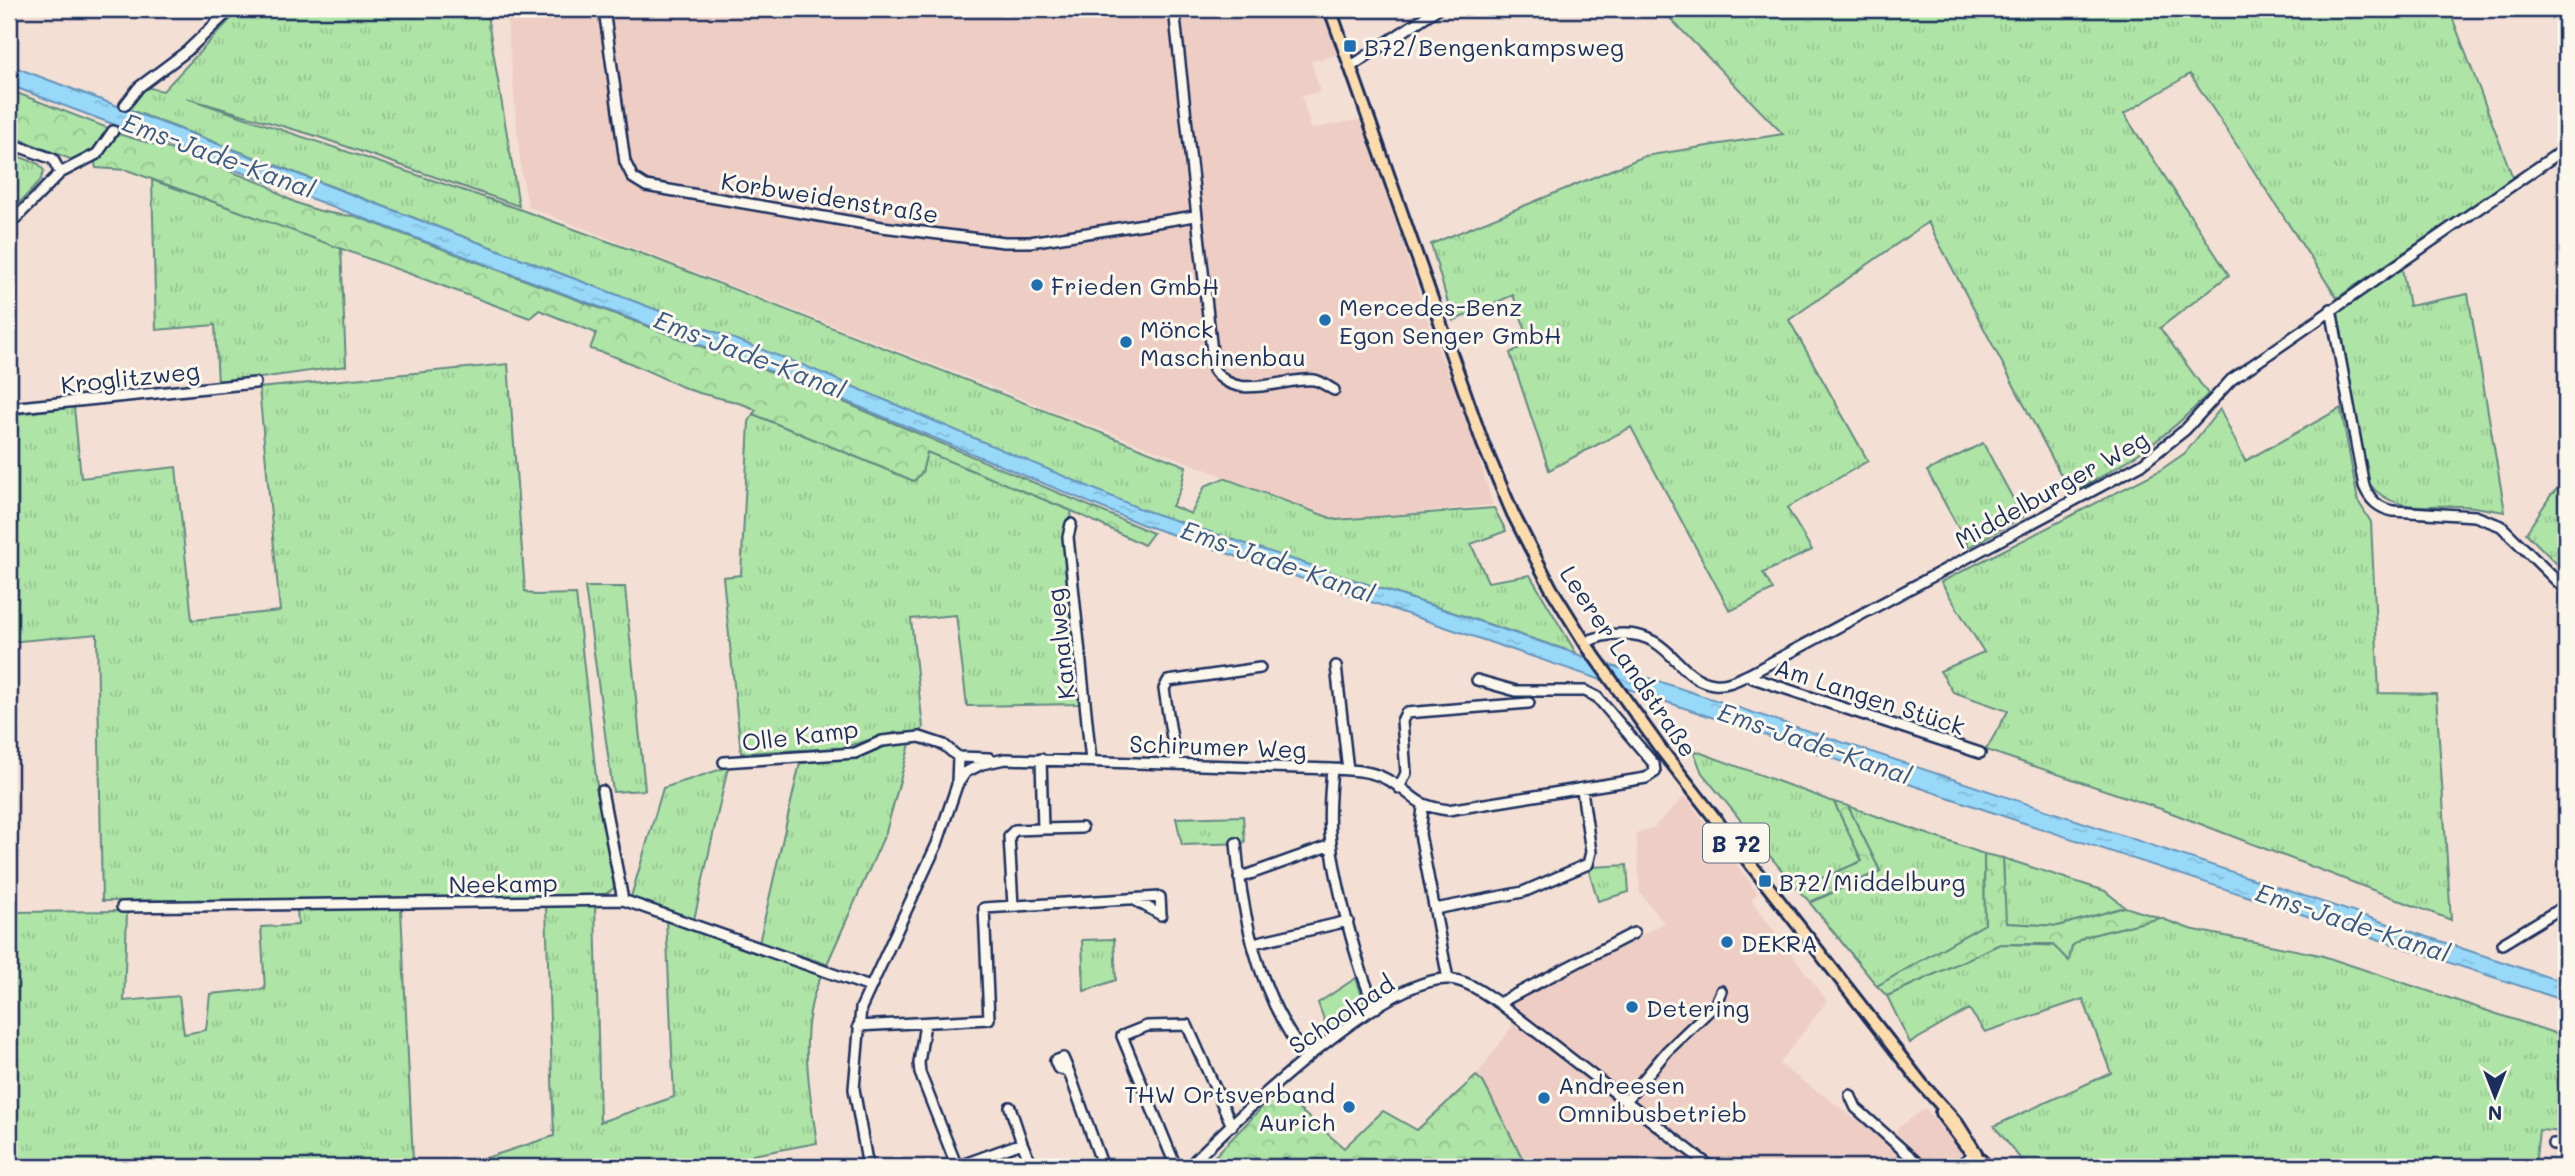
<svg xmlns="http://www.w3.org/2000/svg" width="2575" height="1176" font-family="Mali,sans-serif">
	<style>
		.built { fill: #eecec4 }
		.grass { fill: url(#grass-tufts); stroke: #648a82; stroke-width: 2 }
		.forest { fill: url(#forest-crowns); stroke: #648a82; stroke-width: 2 }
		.pitch { fill: #aee4a6; stroke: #648a82; stroke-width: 2 }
		.water { fill: url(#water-ripples); stroke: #6694bb; stroke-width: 2 }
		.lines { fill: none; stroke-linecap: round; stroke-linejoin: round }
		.minor-casing { stroke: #1b2f5e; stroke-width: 14 }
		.major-casing { stroke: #1b2f5e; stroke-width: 16 }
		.minor { stroke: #fbf7ec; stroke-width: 9 }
		.major { stroke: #fcdcac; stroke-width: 10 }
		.poi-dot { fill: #1f6fb2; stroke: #fbf7ec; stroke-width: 2.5 }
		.labels { text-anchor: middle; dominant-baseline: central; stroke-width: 6; stroke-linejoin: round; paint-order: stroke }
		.shield { fill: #fbf7ec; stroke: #5e6b89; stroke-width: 2 }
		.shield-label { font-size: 23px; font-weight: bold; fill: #1b2f5e }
		.poi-label { font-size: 24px; fill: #1b2f5e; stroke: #fbf7ec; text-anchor: start }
		.street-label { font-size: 24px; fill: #1b2f5e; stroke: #fbf7ec }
		.water-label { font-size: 26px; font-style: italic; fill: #3a5985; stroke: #fbf7ec }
	</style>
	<defs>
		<pattern id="grass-tufts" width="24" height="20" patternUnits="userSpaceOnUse" patternTransform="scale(1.75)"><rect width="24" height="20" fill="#aee4a6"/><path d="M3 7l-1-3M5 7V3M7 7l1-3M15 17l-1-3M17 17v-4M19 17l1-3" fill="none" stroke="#95c491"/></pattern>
		<pattern id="forest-crowns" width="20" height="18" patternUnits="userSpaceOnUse" patternTransform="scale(1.75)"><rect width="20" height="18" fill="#aee4a6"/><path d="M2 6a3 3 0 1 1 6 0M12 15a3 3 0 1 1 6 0" fill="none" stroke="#95c491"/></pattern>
		<pattern id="water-ripples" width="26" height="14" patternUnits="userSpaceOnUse" patternTransform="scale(1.75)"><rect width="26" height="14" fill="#98d8f9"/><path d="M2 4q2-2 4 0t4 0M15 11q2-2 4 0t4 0" fill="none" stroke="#82bad8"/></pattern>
	</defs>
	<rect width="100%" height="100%" fill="#f3dfd4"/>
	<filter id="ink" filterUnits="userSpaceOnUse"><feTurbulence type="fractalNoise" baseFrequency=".0143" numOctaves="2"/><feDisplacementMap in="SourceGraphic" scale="14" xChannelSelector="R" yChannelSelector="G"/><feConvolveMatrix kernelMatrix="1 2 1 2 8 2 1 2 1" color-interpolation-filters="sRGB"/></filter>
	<g filter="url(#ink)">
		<path class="built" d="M506,9h34l1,3 17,-3h766l16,45 -29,7 9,31 -18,4 9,33 52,-10 68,212 37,91 25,83 -157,15 -808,-313 -7,-37z
			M1685,796l73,97 -7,7 76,101 -48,63 105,75 41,-31 48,59h-446l-44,-85 -7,-6 36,-49 -1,-24 153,-80 -24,-30 -4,-60 18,-6z"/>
		<path class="grass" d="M240,9h246l33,197 -206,-71 -127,-37 330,110 135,49 535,209 -6,25 -8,15 19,8 14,-28 19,-8 112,42 158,-12 12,23 -35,13 17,38 42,-7 46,78 -436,-144 -336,-143 -676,-257 18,-22 17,4z
			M1661,9h788l64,169 -176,120 -147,-224 -66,40 105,161 -69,53 48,66c-44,47 -82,69 -137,100l-143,-272 -139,98 79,141 -81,47 25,42 -49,23 10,17 -43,21 -99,-184 -82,43 -39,-117 20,-11 -17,-47 -60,26 -22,-77 214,-88 138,-22z
			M9,153l30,11 5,7 -4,10 -31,33z
			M152,180l189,67 5,119 -128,18 -3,-59 -59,5z
			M2402,269l7,37 59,-12 37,218c-15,-2 -30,-6 -44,-6 -34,-2 -69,8 -92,-23l-31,-169 3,-6z
			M508,364l17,227 9,4 42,-1 21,192 17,102 -11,8 -501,5 -5,-267 -88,8v-227l65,-8 7,71 95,-11 16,153 88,-9 -21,-223z
			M2341,408l17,93 13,21 8,171 57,1 15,226 -287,-110 -178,-60 22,-39 -55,-19 -13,-21 44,-19 -43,-70 218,-111 26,-18 35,-44 25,52z
			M753,414l161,67 8,-9 5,-20 145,59 -8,29 16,164 -113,2 -11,-91 -45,4 12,109 -5,6 -21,-2 -56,16 -100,5 -18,-176 18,-2 8,-153z
			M1983,443l40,74 -54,30 -42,-76z
			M2566,480v93l-40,-40 25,-38z
			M585,587h40l20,203 -32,2z
			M893,744h17l-24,88 -59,132 -68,-21 41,-180 59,-7z
			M1693,750l141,52 28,59 -65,28 -95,-116z
			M728,767l-34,153 -63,-23 32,-109z
			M1848,806l136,48 1,70 -108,62 -67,-83 70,-32z
			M1243,816l2,27 -63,2 -6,-27z
			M2003,858l102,33 20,16 -67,19 -53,-3z
			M1627,865l2,27 -31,9 -9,-30 3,-4z
			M595,905l5,217 74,-25 -8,-179 155,58c-24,51 -12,113 -4,167l-64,12 -7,12h-737v-255l118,-1 -3,90 55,-5 5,38 22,-4 4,-36 55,-5 -4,-62 37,-2 -1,-16h104l12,252 48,5 93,-30 -8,-229z
			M2160,918l30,11 130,26 246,82v95l-27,-2 -4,37h-508l-33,-41 117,-53 -28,-74 -98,33 -16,-23 -59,34 -23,-47 113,-52 72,2 12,-9z
			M1114,939l2,41 -32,11 -2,-51z"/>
		<path class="forest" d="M9,90l99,38 -1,4 -15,19 -17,10 -66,-26z
			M115,133l65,19 89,34c21,19 58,29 86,30l446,168 352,149 -9,12 -72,-34 -145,-59 -5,20 -8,9 -161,-67 3,-4c-15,-10 -51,-13 -71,-22 -33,-14 -60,-30 -95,-39l6,-16 -52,-21 -5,-2 -9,8 -403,-148 -31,-2 -2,-9z
			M1834,802l14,4 32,65 -70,31 -13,-13 65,-28z
			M1984,854l19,4 3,65 52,3 67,-19 35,11 -76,19 -12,9 -3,15 -17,-17h-52l-113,52 -10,-10 108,-62z
			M1476,1076l7,6 44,85h-318l-2,-3 71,-73 66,57 39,-37 34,19z"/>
		<path class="pitch" d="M1356,978l9,27 -37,25 -10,-27z"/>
		<path class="water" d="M9,65l796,301 336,143 1413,470 12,5v17l-545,-179 -880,-298 -339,-141 -793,-298z"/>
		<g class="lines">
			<defs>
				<path id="minor" d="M604,9l21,153 8,16 13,8 236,41 122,15h26l165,-26
					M1174,9l40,361c23,33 68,7 100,10 7,1 14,7 20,10
					M1350,67l87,-58
					M125,105l14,-18 48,-36 44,-42
					M9,143l44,16 7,14
					M9,225l51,-52 37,-19 16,-23
					M2331,309l33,177c6,14 14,22 29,25l82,5 26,10 65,64
					M9,408l246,-25
					M1071,524l-3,13 23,224
					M1585,643c12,-7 23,-9 37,-9 50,-1 54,45 92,50 13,2 24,-5 36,-10l392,-210 43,-34 46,-50 335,-232
					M1336,666l12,104
					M1750,674l3,4 227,75
					M724,762l131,-9 27,-12 38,-4 24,8 14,12 31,1
					M1176,763l-12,-74 4,-8 92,-13
					M1332,769c-2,22 -4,43 -2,65 4,43 27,136 46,174
					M957,783l1,-26
					M1399,788l7,-15 -4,-52 4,-8 123,-10
					M602,791l21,109
					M1423,807l-3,27 28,145
					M1043,829l39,-1
					M1236,843c6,75 23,155 71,215
					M1239,878l92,-33
					M1013,906l-4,-70 6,-6 28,-1 -2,-70
					M122,907l501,-7 247,87
					M1435,909l88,-17 65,-28 3,-12 -9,-62
					M1254,943l94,-22
					M2502,944l64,-39
					M1499,1003l135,-70
					M925,1023l-6,40 1,10 37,94
					M858,1026l131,-7 -5,-111 176,-11 1,18 -28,-16
					M1069,1072l-11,-4 -3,-7 8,-3 6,14 34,95
					M1850,1095l6,13 66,59
					M1625,1102l42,-51 48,-46 6,-14
					M1010,1107l12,36
					M2553,1144l13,1
					M868,1167l-14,-78 7,-81 76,-164 20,-59 9,-13 16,-8 23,-5 327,10c18,1 38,1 54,10 30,15 24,26 62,31l198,-32 9,-6 -1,-8 -57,-67 -12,-6h-69l-39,-11
					M956,1167l66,-24 10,24
					M1176,1167l-54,-131 25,-10 40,-1 45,101
					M1188,1167c48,-48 191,-187 258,-188 20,0 37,14 53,24l212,164
					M1957,1167l19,-14"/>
				<path id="major" d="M1330,9l153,435 30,70 38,74 36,58 73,102 262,336 35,39 19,30
					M1941,1113l25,33 22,21"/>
			</defs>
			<use href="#minor" class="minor-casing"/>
			<use href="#major" class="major-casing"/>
			<use href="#minor" class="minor"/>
			<use href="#major" class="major"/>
		</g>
	</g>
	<g class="poi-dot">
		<rect x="1343" y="39" width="14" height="14" rx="3.5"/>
		<circle cx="1037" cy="285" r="7"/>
		<circle cx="1325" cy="320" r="7"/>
		<circle cx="1126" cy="342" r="7"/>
		<rect x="1758" y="874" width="14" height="14" rx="3.5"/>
		<circle cx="1727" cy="942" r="7"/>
		<circle cx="1632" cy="1007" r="7"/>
		<circle cx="1544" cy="1098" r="7"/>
		<circle cx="1349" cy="1107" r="7"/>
	</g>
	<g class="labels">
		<rect class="shield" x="1703" y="823.5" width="66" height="39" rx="5"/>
		<g class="shield-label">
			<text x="1736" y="843">B 72</text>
		</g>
		<g class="poi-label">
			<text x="1364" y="46">B72/Bengenkampsweg</text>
			<text x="1051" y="285">Frieden GmbH</text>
			<text x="1339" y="306">Mercedes-Benz<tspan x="1339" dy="28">Egon Senger GmbH</tspan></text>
			<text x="1140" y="328">Mönck<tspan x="1140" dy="28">Maschinenbau</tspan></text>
			<text x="1779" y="881">B72/Middelburg</text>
			<text x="1741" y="942">DEKRA</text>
			<text x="1646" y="1007">Detering</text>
			<text x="1558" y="1084">Andreesen<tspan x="1558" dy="28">Omnibusbetrieb</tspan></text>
			<text x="1335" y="1093" text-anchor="end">THW Ortsverband<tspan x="1335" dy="28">Aurich</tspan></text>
		</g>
		<g class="street-label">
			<text transform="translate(830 197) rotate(9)">Korbweidenstraße</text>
			<text transform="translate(130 377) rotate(-6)">Kroglitzweg</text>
			<text transform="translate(2051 489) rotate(-29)">Middelburger Weg</text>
			<text transform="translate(1060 644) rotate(-96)">Kanalweg</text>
			<text transform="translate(1629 661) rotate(56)">Leerer Landstraße</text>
			<text transform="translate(1870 696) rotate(18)">Am Langen Stück</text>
			<text transform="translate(800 735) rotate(-7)">Olle Kamp</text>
			<text transform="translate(1218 746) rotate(2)">Schirumer Weg</text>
			<text transform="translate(503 883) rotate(-1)">Neekamp</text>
			<text transform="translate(1341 1014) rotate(-34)">Schoolpad</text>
		</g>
		<g class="water-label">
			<text transform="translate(219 155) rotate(20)">Ems-Jade-Kanal</text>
			<text transform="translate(750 354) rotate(21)">Ems-Jade-Kanal</text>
			<text transform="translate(1278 561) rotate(19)">Ems-Jade-Kanal</text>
			<text transform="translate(1815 743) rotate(19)">Ems-Jade-Kanal</text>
			<text transform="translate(2353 922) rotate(18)">Ems-Jade-Kanal</text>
		</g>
	</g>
	<rect width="2575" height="1176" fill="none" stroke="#fbf7ec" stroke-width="35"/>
	<rect x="18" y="18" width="2540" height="1141" fill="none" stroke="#1b2f5e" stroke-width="2.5" filter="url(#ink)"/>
	<g transform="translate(2495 1096) rotate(180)" stroke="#fbf7ec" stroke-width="5" paint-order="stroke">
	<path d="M0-5L12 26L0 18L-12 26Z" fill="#1b2f5e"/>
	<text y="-10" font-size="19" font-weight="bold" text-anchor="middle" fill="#1b2f5e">N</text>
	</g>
</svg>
